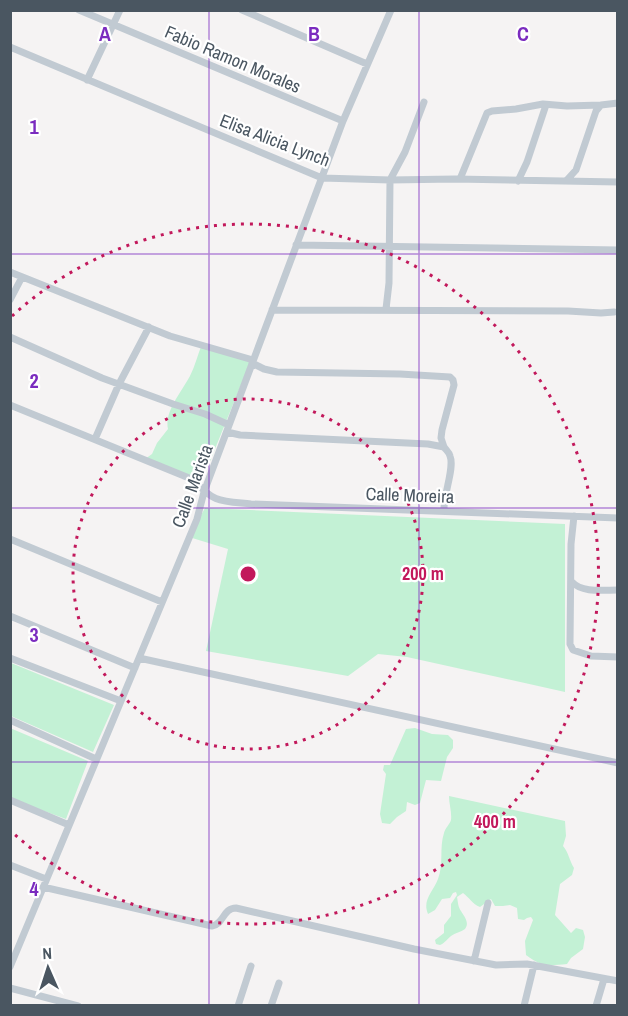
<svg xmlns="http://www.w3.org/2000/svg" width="628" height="1016" font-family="'Archivo Narrow',sans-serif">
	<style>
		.green { fill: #c3f1d5 }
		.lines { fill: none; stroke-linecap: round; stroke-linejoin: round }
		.minor { stroke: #c1cad2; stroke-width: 7 }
		.grid { fill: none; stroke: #7b2cbf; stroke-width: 1.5; stroke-opacity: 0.55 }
		.ring { fill: none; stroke: #c2185b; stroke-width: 3; stroke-dasharray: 3 6 }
		.labels { text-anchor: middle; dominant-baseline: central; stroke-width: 4.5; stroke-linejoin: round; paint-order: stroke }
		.street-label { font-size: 18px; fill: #4a5661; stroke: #fff }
		.grid-label { font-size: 20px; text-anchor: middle; font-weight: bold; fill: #7b2cbf; stroke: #fff; stroke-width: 4.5; stroke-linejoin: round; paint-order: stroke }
		.centre { fill: #c2185b; stroke: #fff; stroke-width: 3 }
		.ring-label { font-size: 18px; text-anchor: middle; font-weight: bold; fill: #c2185b; stroke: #fff; stroke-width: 4.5; stroke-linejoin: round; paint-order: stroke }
	</style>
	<rect width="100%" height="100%" fill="#f5f3f3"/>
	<path class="green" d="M202,344l49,16 -49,121 -57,-22 7,-5 5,-11 11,-14c-4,-17 14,-38 22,-53 5,-10 8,-22 12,-32z
		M205,508l360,16v168l-158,-35 -29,-3 -30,22 -142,-25 22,-102 -39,-12z
		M11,663l103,42 -21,47 -82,-36z
		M10,728l78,33 -22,58 -55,-20z
		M415,728l17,6 16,1 5,5v8l-6,9 -6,24 -15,-1 -6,23 -5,2 -8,-3 -1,9 -9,6 -7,7 -8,-1 -2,-9 6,-40 -3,-4 1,-5h6l16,-36z
		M449,796l116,25 1,15 -3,10c5,5 7,16 11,22l-2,7 -12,9 -5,31 16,18 5,-5 7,2 2,7 -2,12 -12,9 -4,6c-19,2 -25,3 -41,-9l-1,-14 8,-21 -2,-3 -4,1 -3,2 -6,-1 -1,-11 -7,-3 -7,1h-8l-4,-7 -11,8c-8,-3 -10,-9 -17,-14l-6,4c1,5 1,10 4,14 3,5 9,12 4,18 -4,3 -10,4 -14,7 -4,3 -6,7 -11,9l-4,-1 -1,-4 9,-7v-8l7,-9v-12l6,-9 -1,-3 -3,1 -3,5 -8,1 -7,11 -7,4c-6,-14 5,-22 10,-35 6,-15 1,-31 6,-46 1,-5 6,-9 7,-13 1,-7 -2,-16 -2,-24z"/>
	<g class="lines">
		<path class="minor" d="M79,10l264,111
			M242,10l125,54
			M10,47l312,131 68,2 65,-1 163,3
			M87,80l33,-70
			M460,179l27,-66 5,-2 24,-2 27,-5 24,2 34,-1
			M518,181l9,-19 19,-57
			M566,181l10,-11 20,-59 5,-6 17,-2
			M296,245l322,5
			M10,272l160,64 83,24
			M10,300l12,-23
			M386,309l3,-26 1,-103 15,-28 19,-50
			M272,310l296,1 33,2 13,-1
			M10,337l92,41 71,26 32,10 24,11
			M252,363l12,6 13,3 123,2 50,3 3,3 1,5 -12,45 -1,8 3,9
			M10,405l184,75c19,23 28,21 57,24l367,14
			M227,432l13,3 188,9 16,3c2,3 5,5 6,9 5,12 -7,39 -6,55
			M95,439l24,-55 30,-57
			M574,516l-3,28 -1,100 3,6 18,6 27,1
			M10,539l152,63
			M572,582c10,11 31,8 46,8
			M10,616l125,52
			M10,658l111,43
			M139,658l479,105
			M10,720l86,39
			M10,800l59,25
			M10,865l36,14
			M43,887l169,39c12,-2 11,-18 24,-18l178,41 82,16 31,-1 91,17
			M474,961l14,-58
			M10,967l187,-448 7,-27 139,-371 48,-111
			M10,988l68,18
			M238,1006l13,-40
			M271,1006l8,-23
			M524,1006l10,-41
			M596,1006l8,-27"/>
	</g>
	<path class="grid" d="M209,10v996M419,10v996M10,254h608M10,508h608M10,762h608"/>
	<g class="ring">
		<circle cx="248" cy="574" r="175"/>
		<path d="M12 316A350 350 0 1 1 12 832"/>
	</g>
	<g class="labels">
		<g class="street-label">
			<text transform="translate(233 59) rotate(23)">Fabio Ramon Morales</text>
			<text transform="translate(275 140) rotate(21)">Elisa Alicia Lynch</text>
			<text transform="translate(192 486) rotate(-70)">Calle Marista</text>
			<text transform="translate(410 495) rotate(2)">Calle Moreira</text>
		</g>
	</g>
	<g class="grid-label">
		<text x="105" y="41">A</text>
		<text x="314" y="41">B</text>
		<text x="523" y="41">C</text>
		<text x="34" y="134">1</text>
		<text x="34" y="388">2</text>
		<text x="34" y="642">3</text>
		<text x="34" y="896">4</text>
	</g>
	<circle cx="248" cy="574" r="9" class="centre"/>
	<g class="ring-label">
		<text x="423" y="580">200 m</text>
		<text x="495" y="828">400 m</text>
	</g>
	<rect width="628" height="1016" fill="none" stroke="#4a5661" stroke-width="24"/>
	<g transform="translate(48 968) rotate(357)" stroke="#ffffff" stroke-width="4.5" paint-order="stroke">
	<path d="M0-4.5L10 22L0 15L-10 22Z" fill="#4a5661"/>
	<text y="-9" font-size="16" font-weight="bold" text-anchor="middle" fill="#4a5661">N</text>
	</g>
</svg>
